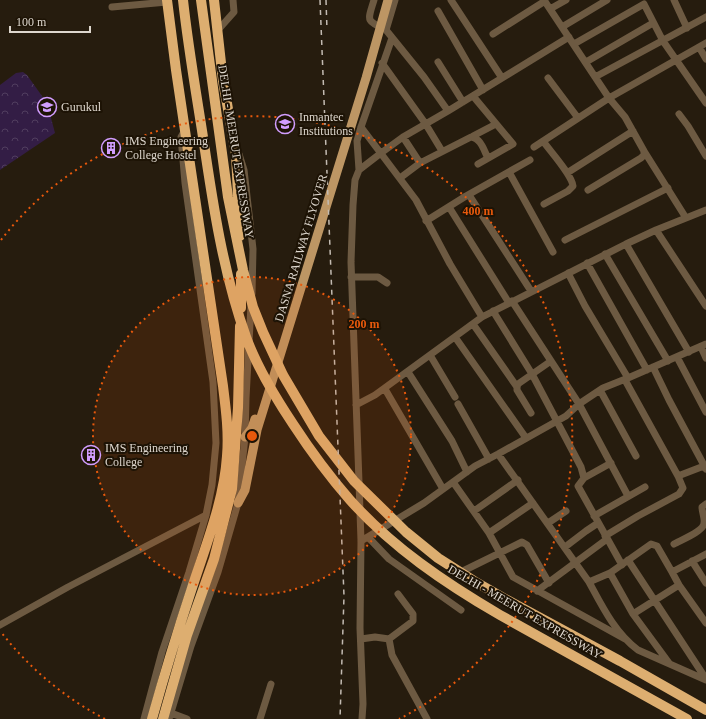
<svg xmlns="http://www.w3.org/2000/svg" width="706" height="719" font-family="'Times New Roman',serif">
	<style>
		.park { fill: url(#park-crowns) }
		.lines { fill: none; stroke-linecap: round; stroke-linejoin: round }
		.minor { stroke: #6d5a42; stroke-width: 7 }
		.major { stroke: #bd9664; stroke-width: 9 }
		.highway { stroke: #ddae70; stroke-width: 10 }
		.rail { stroke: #c3bbb2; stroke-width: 1.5; stroke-dasharray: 5 5; stroke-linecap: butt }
		.ring { fill: none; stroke: #e8590c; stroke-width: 2; stroke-dasharray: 2 4 }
		.labels { text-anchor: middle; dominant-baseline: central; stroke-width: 4; stroke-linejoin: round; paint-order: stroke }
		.poi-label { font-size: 12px; fill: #ded7ce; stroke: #1d1305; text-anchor: start }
		.street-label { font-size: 12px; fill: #ded7ce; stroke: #1d1305 }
		.centre { fill: #e8590c; stroke: #1d1305; stroke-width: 2 }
		.ring-label { font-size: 12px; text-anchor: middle; font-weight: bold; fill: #e8590c; stroke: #1d1305; stroke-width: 4; stroke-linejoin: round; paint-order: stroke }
	</style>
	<defs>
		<pattern id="park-crowns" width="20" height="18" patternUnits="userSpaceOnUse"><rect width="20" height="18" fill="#331d45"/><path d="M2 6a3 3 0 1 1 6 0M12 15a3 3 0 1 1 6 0" fill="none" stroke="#503d5f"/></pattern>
	</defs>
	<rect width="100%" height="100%" fill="#261c0e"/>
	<path class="park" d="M23,72l4,3 20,28 8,30 -55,37v-85l16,-12z"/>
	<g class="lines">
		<path class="minor" d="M374,0c-6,20 -9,21 11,29
			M451,0l51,78
			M544,0l65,98 16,19 19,34v4l-3,3 -53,32
			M674,0l13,28
			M112,7l55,-5
			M550,9l16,-9
			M438,11l45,79
			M562,27l45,-27
			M218,30l16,-18 -1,-12
			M493,34l52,-33
			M574,44l70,-40 19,37 43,62
			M699,47l7,12
			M438,62l25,40
			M586,62l67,-39
			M382,63l43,60 17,28
			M595,77l111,-60
			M548,78l30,40
			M473,96l40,48 -35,20
			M448,111l121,-74
			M679,114l9,12 18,30
			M361,127l55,73 34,64 32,53
			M473,136l23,-12
			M403,137l17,26
			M543,141c7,10 29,34 30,45l-5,5 -24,13
			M534,147l75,-49 97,-55
			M644,151l42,67
			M239,154l5,16 9,79 -1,45
			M359,170l-2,-29 4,-14 31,-89
			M509,172l44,80
			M567,173l66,-42
			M400,178l20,-15 51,-26c10,1 13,14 17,21
			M469,195l62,96
			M449,207l60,96
			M426,221l40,-25 64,-36
			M656,230l50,76
			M565,240l103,-52
			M626,244l63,108
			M605,254l63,107
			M587,263l60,107
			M568,273l17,33 43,72
			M351,277h27l9,6
			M512,301l67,103 49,92
			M493,311l39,63 49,93 3,11 -6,8 44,79
			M473,324l44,63
			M455,337l71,101
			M701,347l5,11
			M430,355l25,42
			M677,357l29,55
			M653,367l16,33 37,69
			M408,372l44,69 15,31
			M385,389l58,100
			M600,390l36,66
			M458,404l31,55
			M356,405l19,-10 107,-78 144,-73 30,-14 50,-20
			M531,413l-14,-23v-3l1,-3 33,-23
			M498,454l91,128 21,-9 41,-29 6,2 15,26 34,-18
			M678,476l26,-10
			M584,478l27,-15
			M453,482l36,51 24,44 112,62
			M474,511l44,-31
			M594,516l51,-29
			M548,523l18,-12
			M489,533l44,-30
			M605,536l33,-20 41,-22 4,-6 -5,-12 -53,-96
			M368,537l21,22 72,51
			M361,541l63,-38 51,-37 23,-12 68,-38 13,-12 24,-16 25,-10 78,-34
			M674,544c7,-4 30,-13 30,-21 1,-5 -2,-10 -2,-16l4,-3
			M565,547l21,-16 12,-8
			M628,560l78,119
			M692,561l14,22
			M465,570l57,-28 5,3 22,38
			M672,572l7,13 27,38
			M610,573l23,41 36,49
			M589,582c13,24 26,51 49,68l68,30
			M537,591l70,-52
			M633,614l46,-29
			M0,625l68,-38 138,-72
			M361,639l14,-2 14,2 24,-18v-7l-15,-20
			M389,639l3,16 35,64
			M171,713l16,6
			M144,719l18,-67 27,-80 17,-57 6,-30 4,-42 -3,-61 -28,-199 -4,-46 4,-7
			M169,719l22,-73 27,-74 20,-69 7,-66 1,-39 5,-93
			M260,719l11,-35
			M362,719l1,-15 -3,-76 1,-87 -2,-59 -8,-220 2,-57 2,-25 4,-10 22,-17 22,-16 45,-26 -24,-34 -38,-47 9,-30"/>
		<path class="major" d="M245,437l7,-9 3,-9
			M238,503l7,-13 12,-60 109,-352 22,-78"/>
		<path class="highway" d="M183,0c5,46 13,92 20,137 10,68 20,135 43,200 11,30 29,60 47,87 17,26 36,52 57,76 42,47 95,83 150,115l187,104
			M201,0l27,197 15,73 10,37 10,25 20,43 36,61 35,45 52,51 32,26 36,23 33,19 113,61 86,49
			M214,0l9,81 13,73 4,82
			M241,274v34
			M152,719c12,-43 25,-86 39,-128 14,-44 33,-89 36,-135 2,-23 -1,-46 -4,-70l-47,-316 -9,-70
			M163,719l24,-84 27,-76 18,-70 6,-81 2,-82"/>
		<path class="rail" d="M320,0l24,596 -4,123
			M326,0l1,30"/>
	</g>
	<circle cx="252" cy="436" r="159" fill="#e8590c" fill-opacity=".12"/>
	<g class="ring">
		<circle cx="252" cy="436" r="159"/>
		<path d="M105 719A319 319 0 0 1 1 632M1 240A319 319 0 1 1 399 719"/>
	</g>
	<defs>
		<symbol id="school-ring" viewBox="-11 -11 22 22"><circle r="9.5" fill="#1d1305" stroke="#d19dfe" stroke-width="1.5"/><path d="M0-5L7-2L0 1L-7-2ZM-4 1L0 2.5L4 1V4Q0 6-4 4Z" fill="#d19dfe"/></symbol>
		<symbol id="university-ring" viewBox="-11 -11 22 22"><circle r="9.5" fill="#1d1305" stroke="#d19dfe" stroke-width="1.5"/><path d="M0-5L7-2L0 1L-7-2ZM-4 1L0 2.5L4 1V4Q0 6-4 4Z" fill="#d19dfe"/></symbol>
		<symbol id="building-ring" viewBox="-11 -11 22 22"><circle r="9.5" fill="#1d1305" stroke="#d19dfe" stroke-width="1.5"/><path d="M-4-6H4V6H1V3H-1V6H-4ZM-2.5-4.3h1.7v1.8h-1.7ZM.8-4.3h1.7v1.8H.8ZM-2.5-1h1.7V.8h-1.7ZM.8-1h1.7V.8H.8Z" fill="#d19dfe"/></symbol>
	</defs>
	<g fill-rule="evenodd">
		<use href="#school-ring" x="36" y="96" width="22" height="22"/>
		<use href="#university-ring" x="274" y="113" width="22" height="22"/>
		<use href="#building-ring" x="100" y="137" width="22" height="22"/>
		<use href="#building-ring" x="80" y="444" width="22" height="22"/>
	</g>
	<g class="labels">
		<g class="poi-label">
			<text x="61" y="107">Gurukul</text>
			<text x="299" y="117">Inmantec<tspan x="299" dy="14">Institutions</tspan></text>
			<text x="125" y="141">IMS Engineering<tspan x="125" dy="14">College Hostel</tspan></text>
			<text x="105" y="448">IMS Engineering<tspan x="105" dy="14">College</tspan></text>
		</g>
		<g class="street-label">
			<text transform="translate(236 152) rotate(81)">DELHI - MEERUT EXPRESSWAY</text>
			<text transform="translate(301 248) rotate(-73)">DASNA RAILWAY FLYOVER</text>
			<text transform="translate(525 612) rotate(30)">DELHI - MEERUT EXPRESSWAY</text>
		</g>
	</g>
	<circle cx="252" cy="436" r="6" class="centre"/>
	<g class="ring-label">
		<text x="478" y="215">400 m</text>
		<text x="364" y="328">200 m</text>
	</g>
	<path d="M10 26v6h80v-6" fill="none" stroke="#ded7ce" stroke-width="2"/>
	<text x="16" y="26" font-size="12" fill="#ded7ce" stroke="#1d1305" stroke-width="3" paint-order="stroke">100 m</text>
</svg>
